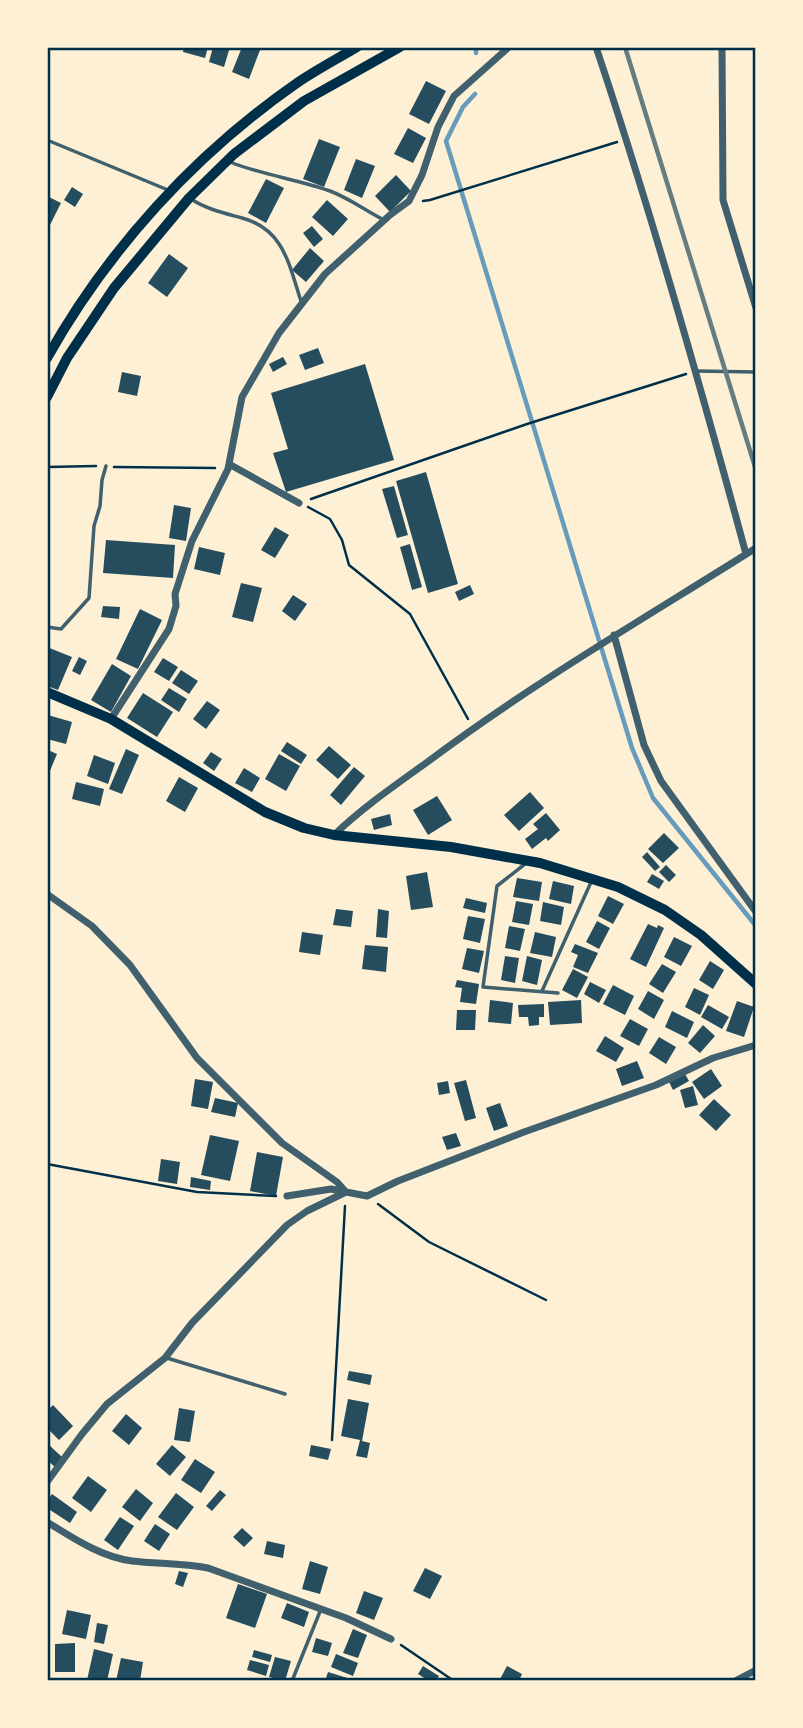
<svg xmlns="http://www.w3.org/2000/svg" width="803" height="1728" font-family="Karla,sans-serif">
	<style>
		.lines { fill: none; stroke-linecap: round; stroke-linejoin: round }
		.stream { stroke: #669bbc; stroke-width: 4.5 }
		.building { fill: #264d5e }
		.path { stroke: #003049; stroke-width: 2.5 }
		.service { stroke: #3f606c; stroke-width: 3.5 }
		.minor { stroke: #3f606c; stroke-width: 7 }
		.primary { stroke: #003049; stroke-width: 10 }
		.rail { stroke: #657d81; stroke-width: 4.5 }
		.neatline { fill: none; stroke: #003049; stroke-width: 2.5 }
	</style>
	<rect width="100%" height="100%" fill="#fdf0d5"/>
	<g class="lines">
		<path class="stream" d="M476,53v-6
			M475,94l-12,13 -17,34 186,607 21,50 103,128"/>
	</g>
	<path class="building" d="M184,47h24l-3,11 -22,-6z
		M213,47h17l-6,20 -15,-5z
		M242,47l18,3 -11,29 -17,-7z
		M426,81l20,10 -17,33 -20,-10z
		M408,128l18,10 -13,25 -19,-9z
		M319,139l21,8 -16,40 -21,-8z
		M356,159l19,7 -13,32 -18,-8z
		M396,175l15,16 -21,21 -15,-16z
		M266,179l18,9 -18,35 -18,-10z
		M72,187l11,7 -8,13 -11,-7z
		M47,196l14,7 -14,28z
		M327,200l21,19 -15,17 -21,-19z
		M312,226l11,13 -9,8 -11,-14z
		M310,248l14,13 -18,21 -14,-12z
		M169,254l19,14 -21,29 -19,-14z
		M318,348l6,15 -19,7 -6,-15z
		M283,357l4,7 -14,8 -4,-8z
		M365,364l29,96 -108,32 -13,-39 15,-4 -17,-56z
		M122,372l19,4 -4,20 -19,-4z
		M426,472l32,112 -30,9 -32,-112z
		M394,486l14,49 -11,3 -15,-49z
		M174,505l17,3 -5,33 -17,-3z
		M275,527l14,8 -14,23 -14,-8z
		M106,540l69,5 -2,33 -70,-5z
		M410,544l12,43 -10,3 -12,-43z
		M199,547l26,6 -5,22 -26,-6z
		M241,583l21,5 -9,34 -21,-5z
		M470,585l4,9 -15,7 -4,-9z
		M293,595l14,9 -12,17 -13,-10z
		M103,606l17,1 -1,12 -18,-2z
		M140,609l22,11 -24,49 -22,-10z
		M47,647l25,10 -14,33 -11,-4v-11l3,-7 -3,-1z
		M79,657l8,4 -7,14 -8,-4z
		M163,658l15,9 -9,14 -15,-9z
		M112,664l19,12 -20,36 -20,-12z
		M181,670l17,11 -9,13 -17,-11z
		M169,688l18,11 -8,13 -18,-12z
		M143,693l30,19 -16,25 -30,-19z
		M207,701l13,9 -14,19 -13,-10z
		M48,715l24,7 -6,22 -19,-5z
		M287,742l20,13 -6,9 -20,-13z
		M329,746l22,19 -13,14 -22,-19z
		M126,749l13,6 -17,39 -13,-5z
		M48,750l9,4 -10,24v-26z
		M211,752l11,7 -8,12 -11,-8z
		M279,754l21,12 -14,25 -21,-12z
		M94,755l21,8 -7,21 -21,-8z
		M354,767l11,9 -24,29 -11,-10z
		M244,768l16,10 -8,14 -17,-9z
		M179,777l19,11 -13,24 -19,-11z
		M76,782l28,7 -4,17 -28,-7z
		M530,792l14,16 -25,23 -15,-16z
		M437,796l15,24 -24,15 -15,-25z
		M546,813l14,17 -12,11 -2,-3 -14,11 -7,-10 13,-10 -5,-5z
		M390,814l2,11 -18,5 -3,-11z
		M664,833l15,15 -16,15 -15,-14z
		M647,852l13,15 -5,4 -13,-14z
		M666,865l10,10 -7,7 -10,-10z
		M427,872l6,35 -22,3 -5,-34z
		M652,874l12,7 -5,8 -12,-7z
		M517,878l25,4 -3,19 -26,-4z
		M553,881l21,5 -3,18 -22,-5z
		M608,896l16,8 -11,20 -15,-8z
		M466,898l21,5 -2,10 -22,-5z
		M516,901l17,3 -4,21 -17,-3z
		M543,902l21,5 -3,18 -21,-4z
		M336,909l17,2 -2,16 -18,-2z
		M378,909l11,2 -2,27 -11,-1z
		M468,916l17,3 -5,24 -17,-4z
		M597,921l13,7 -11,21 -13,-7z
		M648,924l9,4 1,-3 6,3 -18,39 -16,-8z
		M509,926l16,3 -5,22 -15,-3z
		M302,932l21,3 -3,20 -21,-3z
		M535,932l21,5 -4,20 -22,-4z
		M674,937l18,9 -11,20 -17,-9z
		M575,944l23,9 -10,20 -15,-6 5,-12 -7,-3z
		M365,945l23,2 -2,25 -24,-3z
		M467,948l17,3 -5,22 -17,-4z
		M505,956l14,2 -4,25 -14,-3z
		M527,956l15,4 -5,25 -15,-4z
		M710,961l14,9 -11,19 -14,-9z
		M662,964l14,8 -13,21 -14,-9z
		M573,969l15,8 -11,21 -15,-8z
		M457,980l22,4 -3,20 -16,-2 2,-14 -7,-1z
		M590,982l16,8 -7,13 -15,-9z
		M613,985l21,11 -9,19 -22,-11z
		M694,988l15,7 -9,20 -15,-8z
		M648,991l16,9 -10,19 -16,-10z
		M490,1000l23,3 -2,21 -23,-2z
		M581,1000l1,23 -32,2 -2,-23z
		M737,1001l17,6 -10,30 -18,-6z
		M544,1004v13h-5v8l-10,1 -1,-9h-9l-1,-12z
		M708,1005l21,12 -7,12 -21,-12z
		M457,1010h19l-1,20h-19z
		M672,1011l22,11 -7,16 -22,-11z
		M630,1019l18,10 -9,17 -19,-10z
		M703,1025l12,11 -15,17 -12,-10z
		M605,1036l19,12 -8,14 -20,-11z
		M659,1037l17,10 -10,17 -17,-11z
		M637,1061l7,17 -22,8 -6,-17z
		M711,1069l11,17 -18,13 -12,-17z
		M685,1074l4,7 -16,9 -4,-8z
		M195,1079l18,3 -5,27 -17,-3z
		M466,1080l10,38 -11,3 -11,-38z
		M448,1081l2,12 -11,2 -2,-12z
		M693,1086l5,19 -13,3 -5,-18z
		M215,1098l23,5 -3,14 -24,-5z
		M714,1099l17,16 -15,16 -17,-16z
		M500,1103l8,23 -14,5 -8,-23z
		M456,1133l5,13 -14,4 -5,-13z
		M210,1135l29,6 -9,40 -29,-6z
		M257,1152l26,5 -7,39 -26,-5z
		M161,1159l19,3 -3,22 -19,-3z
		M191,1177l20,4 -1,9 -20,-3z
		M349,1371l23,4 -2,10 -23,-5z
		M348,1399l21,4 -7,38 8,2 -3,15 -11,-2 4,-16 -19,-4z
		M53,1405l20,21 -14,14 -12,-12v-17z
		M179,1408l16,3 -5,31 -16,-2z
		M126,1414l16,14 -13,17 -17,-14z
		M47,1443l16,15 -8,9 -8,-7z
		M172,1445l14,12 -16,19 -14,-12z
		M311,1445l20,4 -3,11 -19,-4z
		M195,1459l20,13 -14,21 -20,-13z
		M88,1476l19,14 -16,22 -19,-14z
		M136,1489l17,14 -13,18 -18,-14z
		M220,1490l6,5 -14,16 -6,-5z
		M176,1493l18,14 -17,23 -19,-13z
		M52,1494l25,18 -7,11 -23,-15v-7z
		M120,1517l14,9 -16,24 -14,-10z
		M155,1524l15,10 -11,17 -15,-10z
		M242,1528l11,10 -9,9 -11,-10z
		M267,1541l18,4 -2,13 -19,-4z
		M310,1561l18,6 -8,27 -18,-5z
		M425,1568l17,8 -12,23 -17,-8z
		M179,1571l9,2 -5,14 -8,-3z
		M238,1584l29,10 -12,34 -29,-10z
		M364,1591l19,7 -9,22 -18,-7z
		M287,1603l22,9 -5,15 -23,-9z
		M67,1610l24,5 -5,24 -24,-5z
		M97,1623l11,2 -4,19 -10,-2z
		M353,1629l14,6 -9,23 -15,-5z
		M316,1638l16,5 -4,13 -16,-4z
		M75,1643v29h-20v-28z
		M94,1649l19,5 -6,27 -20,-1z
		M254,1650l18,5 -2,7 -18,-5z
		M336,1654l22,9 -5,13 -22,-9z
		M275,1657l16,4 -6,20 -16,-4z
		M121,1658l22,4 -3,19h-24z
		M250,1660l19,5 -3,11 -19,-6z
		M423,1666l16,10 -3,5h-7l-11,-7z
		M507,1666l15,8 -3,7h-20z
		M328,1672l26,8v1h-29z"/>
	<g class="lines">
		<path class="path" d="M423,201l7,-1 187,-58
			M47,467l49,-1
			M114,467l101,1
			M311,499l216,-75 159,-50
			M308,507l22,12 12,21 7,25 61,49 58,105
			M47,1164l150,28 79,4
			M378,1204l51,38 117,58
			M332,1440l13,-234
			M401,1645l53,36"/>
		<path class="service" d="M47,140l121,50
			M230,162c32,13 67,17 100,29 19,7 36,20 54,29
			M191,199c15,10 33,14 51,19 42,11 47,47 59,83
			M696,371l60,1
			M47,627l14,2 28,-31 5,-72 6,-20 2,-26 4,-14
			M525,864l-28,22 -14,101 75,6
			M542,991l50,-111
			M167,1358l118,36
			M292,1681l29,-72"/>
		<path class="minor" d="M596,47c56,167 104,337 150,507
			M722,47l1,153 33,108
			M229,464l70,39
			M614,635l30,110 17,36 95,131
			M111,719l58,-90 7,-23 -1,-12 17,-53 36,-72 14,-72 37,-64 46,-59 65,-59 19,-14 13,-26 16,-48 16,-31 55,-49
			M334,835c28,-27 60,-49 92,-72 105,-79 219,-145 330,-215
			M47,894l45,32 38,39 67,93 85,85 55,39 9,10
			M287,1196l44,-7 15,3
			M47,1482l35,-48 25,-30 58,-46 27,-35 95,-98 20,-14 39,-19 21,4 31,-15 126,-49 132,-47 57,-27 43,-13
			M47,1522c26,16 54,35 85,39 25,3 50,2 76,7l138,50 45,21
			M735,1681l21,-11"/>
		<path class="primary" d="M47,358c61,-109 148,-204 250,-275 19,-13 40,-24 60,-36
			M47,397l20,-39 47,-70 75,-90 45,-44 70,-53 96,-54
			M47,692l64,27 154,93 39,16 30,7 117,12 89,16 78,24 47,23 36,25 55,49"/>
		<path class="rail" d="M625,47l131,423"/>
	</g>
	<rect width="803" height="1728" fill="none" stroke="#fdf0d5" stroke-width="98"/>
	<rect x="49" y="49" width="705" height="1630" class="neatline"/>
</svg>
